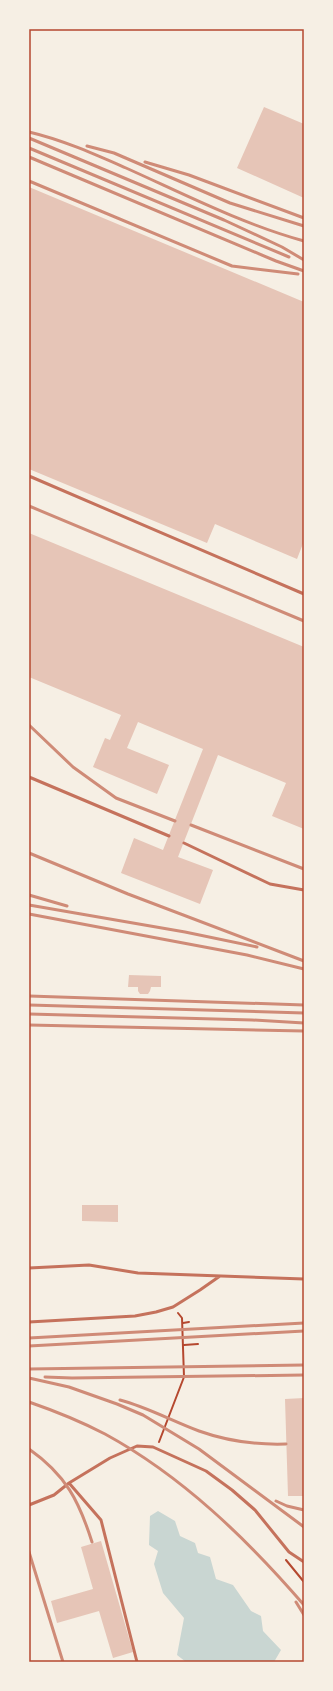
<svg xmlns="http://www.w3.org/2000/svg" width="333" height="1691" font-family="'Fira Sans',sans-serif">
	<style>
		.water { fill: #c9d6d2 }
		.building { fill: #e6c5b7 }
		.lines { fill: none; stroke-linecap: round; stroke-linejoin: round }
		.path { stroke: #b5482f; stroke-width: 2 }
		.service { stroke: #c5725c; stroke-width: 3 }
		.rail { stroke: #cf8b77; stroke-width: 3 }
		.neatline { fill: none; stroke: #b5482f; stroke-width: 1.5 }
	</style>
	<rect width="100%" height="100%" fill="#f6efe4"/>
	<path class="water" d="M158,1511l17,10 5,15 15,7 3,10 12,4 6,22 17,6 18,26 10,5 2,15 18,19 -7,12h-88l-9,-7 7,-37 -21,-25 -9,-29 4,-13 -9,-6 1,-29z"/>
	<path class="building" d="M264,107l40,17v74l-67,-30z
		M29,187l275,115v239l-7,18 -82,-35 -8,19 -178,-74z
		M29,533l275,114v182l-32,-13 14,-33 -68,-28 -40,102 35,13 -13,34 -79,-31 13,-35 29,12 40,-101 -65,-27 -11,26 42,17 -12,29 -64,-27 12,-29 5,2 11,-25 -92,-38z
		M129,975l32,1v11h-10l-1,4 -2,3h-8l-2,-3v-4h-10z
		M82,1205h36v17l-36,-1z
		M304,1398v98h-16l-3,-97z
		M101,1541l32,111 -20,6 -14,-47 -42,12 -6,-22 42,-12 -12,-42z"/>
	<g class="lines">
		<path class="path" d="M183,1323l6,-1
			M184,1345l14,-1
			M159,1442l25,-65 -2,-59 -4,-5
			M286,1560l18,22"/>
		<path class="service" d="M29,476l275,118
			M29,777l140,59
			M184,843l86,41 34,6
			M29,1268l60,-3 49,8 166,6
			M29,1322l106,-6 21,-4 17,-5 27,-17 20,-14
			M69,1483l32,37 36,142
			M29,1505l25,-10 15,-12 41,-25 27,-12 16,1 53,24 26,19 23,20 34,42 15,10"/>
		<path class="rail" d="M29,132c34,8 65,22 97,36 58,26 116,56 178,73
			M29,138l195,82 58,27 22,13
			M87,146l27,7 116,50 74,23
			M29,148l260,109
			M29,157l247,104 28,10
			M145,162l44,13 115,43
			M29,181l203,85 66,8
			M29,506l275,115
			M29,725l44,42 43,31 59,23
			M191,825l113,44
			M29,853l99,41 176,67
			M29,895l38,11
			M29,905l156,27 72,15
			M29,914l218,41 57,14
			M29,996l275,9
			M29,1005l275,8
			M29,1014l223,6 52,3
			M29,1025l275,6
			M29,1338l275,-15
			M29,1346l275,-15
			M29,1369l275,-4
			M45,1377l27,1 232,-3
			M29,1378l40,9 48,17 26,11 56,34 105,78
			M120,1400c27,7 52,21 79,31 28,10 57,14 87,13
			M29,1402c26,9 51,19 76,32 77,42 142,105 199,171
			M29,1449c37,26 50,52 63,93
			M276,1501l11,5 17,4
			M29,1552l34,110
			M296,1602l8,13"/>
	</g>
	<rect width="333" height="1691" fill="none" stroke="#f6efe4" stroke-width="60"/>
	<rect x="30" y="30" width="273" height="1631" class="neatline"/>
</svg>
